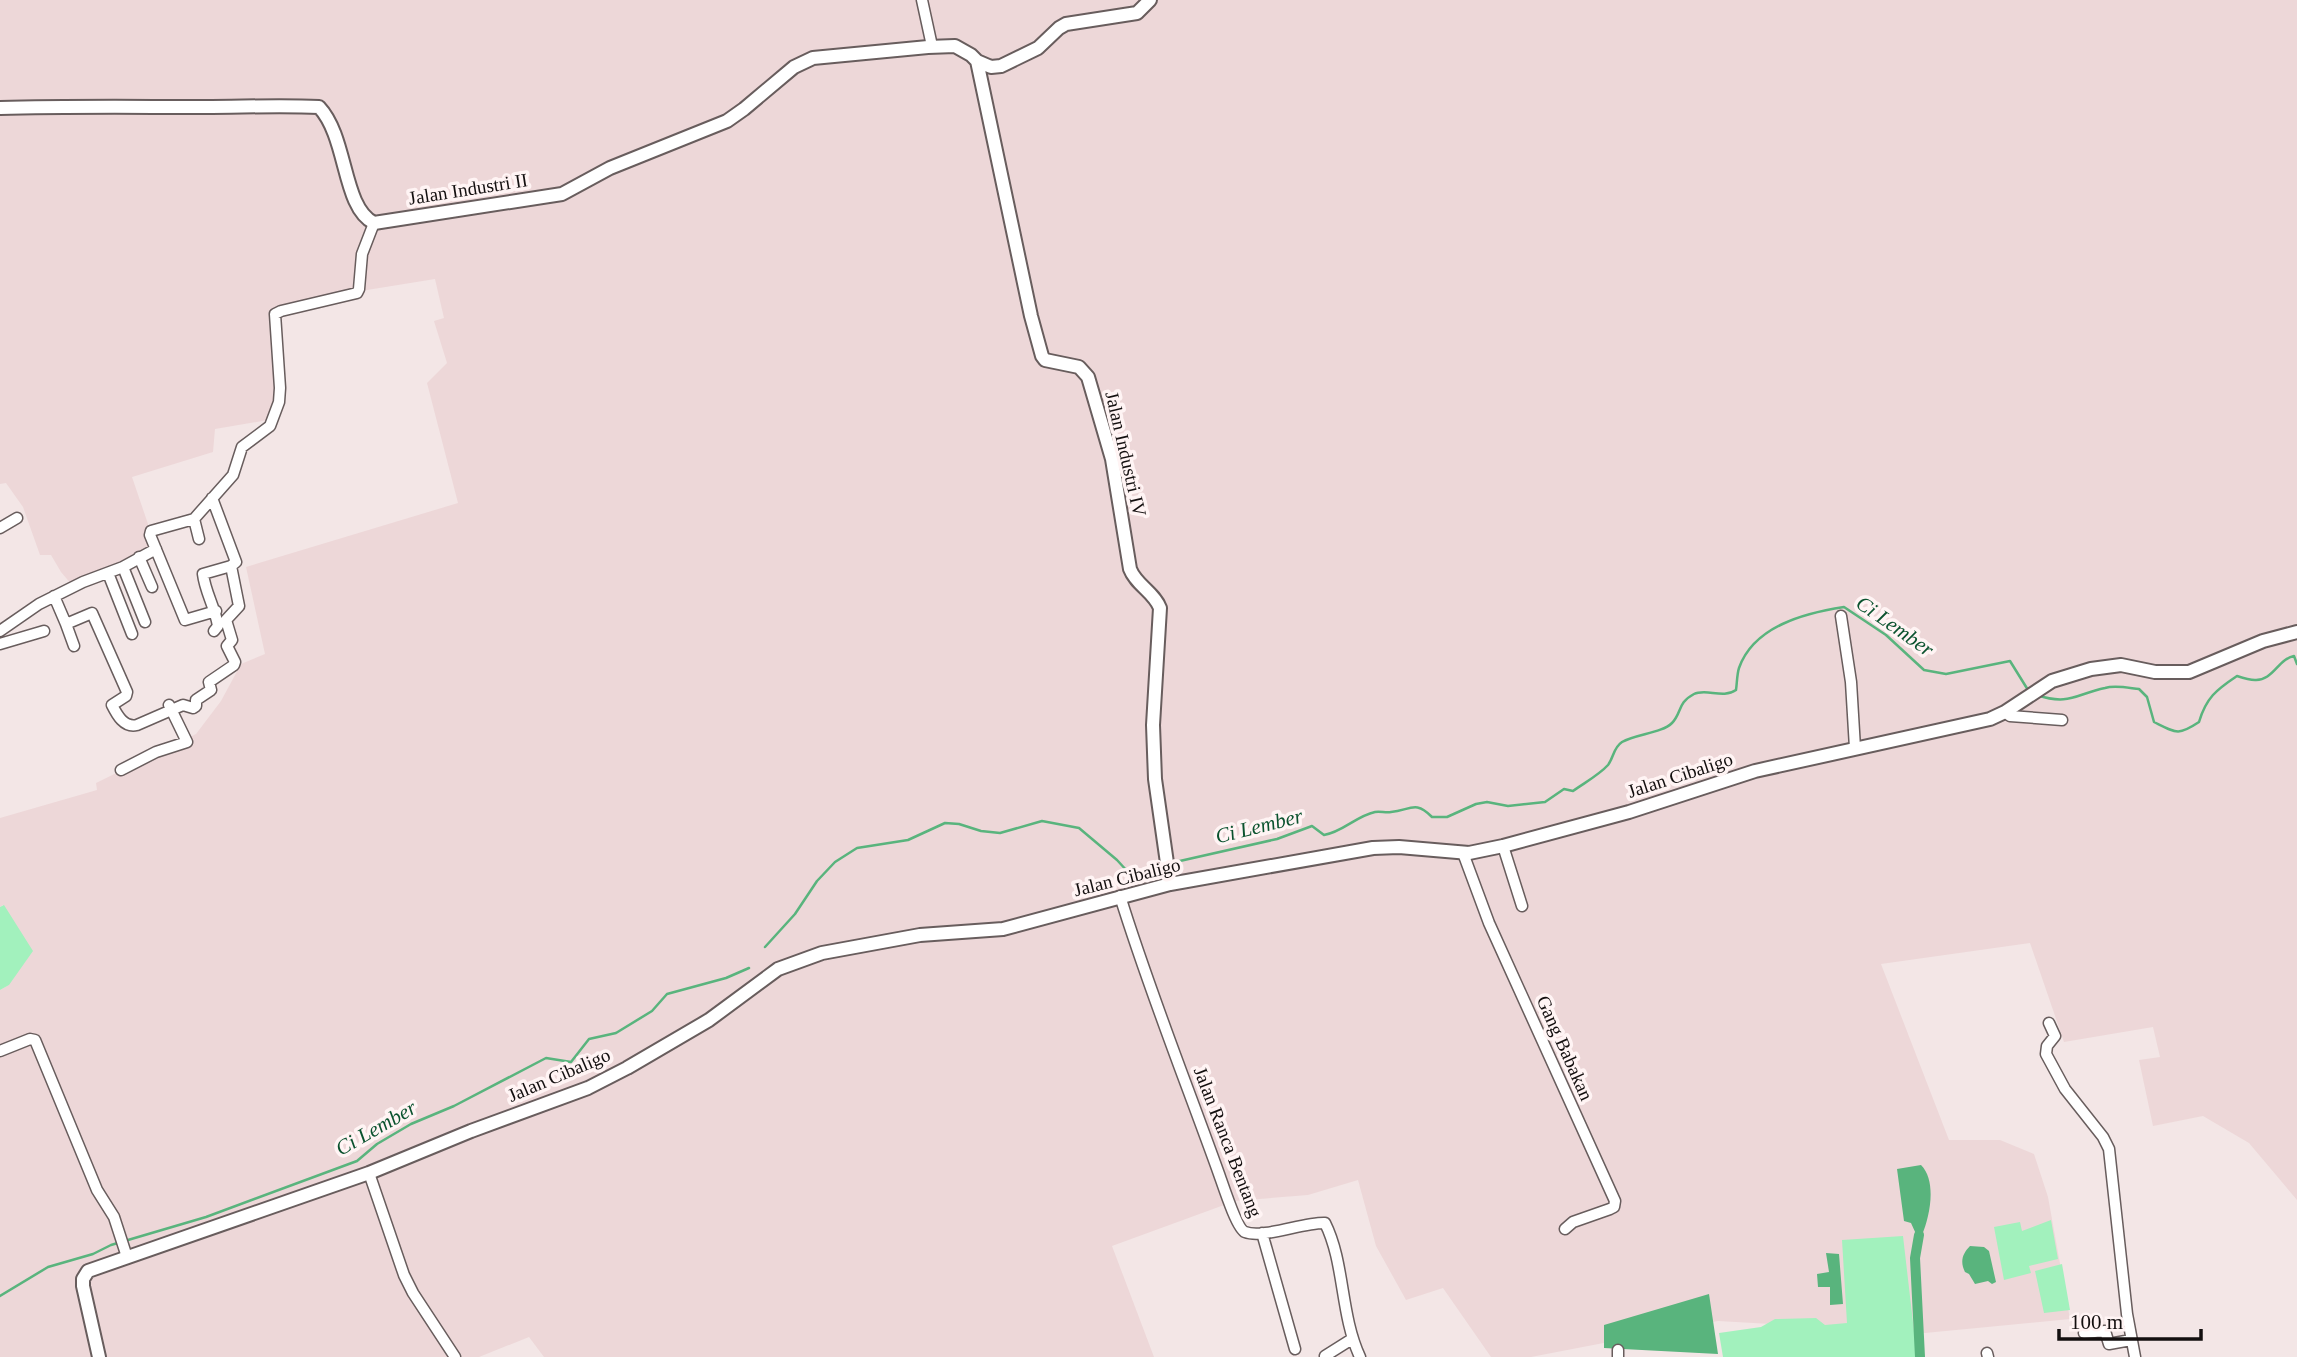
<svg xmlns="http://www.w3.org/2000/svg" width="2297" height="1357" font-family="Georgia,serif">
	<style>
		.built { fill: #edd7d8 }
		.green { fill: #a2f1bd }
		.water { fill: #59b47d }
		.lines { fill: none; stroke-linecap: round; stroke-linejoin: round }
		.stream { stroke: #59b47d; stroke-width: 2.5 }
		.canal { stroke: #59b47d; stroke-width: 10 }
		.minor-casing { stroke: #685d5d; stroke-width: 13 }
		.major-casing { stroke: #685d5d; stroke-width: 16 }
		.minor { stroke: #fff; stroke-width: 10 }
		.major { stroke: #fff; stroke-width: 12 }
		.labels { text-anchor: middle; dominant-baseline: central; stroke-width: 7; stroke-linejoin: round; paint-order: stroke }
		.street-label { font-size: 19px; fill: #130f0f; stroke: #fff4f4 }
		.water-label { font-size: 21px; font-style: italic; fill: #0a522e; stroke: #fff4f4 }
	</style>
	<rect width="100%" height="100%" fill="#f3e6e6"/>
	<path class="built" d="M0,0h2297v1200l-48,-57 -46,-27 -50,10 -14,-66 21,-3 -7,-30 -89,15 -34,-99 -149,21 68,176h51l34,14 14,43 22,122 -145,14 -207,-12 -187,36h-40l-48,-69 -37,12 -30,-54 -18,-66 -50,15 -73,6 -123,45 42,111h-610l-15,-20 -50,20h-479v-367l9,-5 -6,-80 -3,2v-89l97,-28 -1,-7 100,-49 25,-33 20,-37 24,-10 -19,-87 212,-64 -31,-120 20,-20 -13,-42 10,-3 -9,-39 -68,11 -95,20 5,77 -1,14 -8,19 -53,9 -2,23 -81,25 16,47 -1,11 6,13 -30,16 -51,21 -11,-13 -10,-17h-11l-17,-48 -17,-24 -6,1z"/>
	<path class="green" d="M4,905l29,46 -24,34 -9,5v-83z
		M2051,1220l7,39 -29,7 2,7 -27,7 -10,-53 26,-5 2,9z
		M1903,1236l14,121h-194l-4,-24 42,-6 14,-8 41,-1 9,7 22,-2 -5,-83z
		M2062,1264l8,46 -26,3 -9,-42z"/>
	<path class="water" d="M1921,1165c16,16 9,51 1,70l-6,-1 -5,-11 -7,-2 -7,-52z
		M1970,1246l14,1 5,4 7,31 -4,2 -4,-3 -13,3 -6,-10 -4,-2c-5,-10 -3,-18 5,-26z
		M1826,1253l13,1 4,50 -13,1v-18h-12l-1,-13 12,-2z
		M1709,1294l9,60 -114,-6v-23z"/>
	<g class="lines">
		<path class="stream" d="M2037,695c32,11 39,-1 68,-7 10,-3 24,0 34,1l8,8 7,25c22,11 24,14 45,0 7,-24 17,-32 38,-46 6,2 12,4 18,4 18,1 23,-21 39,-24l3,8
			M1171,863l106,-24 35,-13 12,9c19,-3 32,-19 51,-23 5,-1 11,1 16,0 20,-2 24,-12 41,5h15l29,-13 11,-2 21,4 37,-4 19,-13 9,2c11,-8 26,-16 35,-26 6,-8 5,-17 14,-23 14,-8 40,-9 50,-19 10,-10 5,-20 22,-29 12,-6 29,5 42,-4 1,-7 1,-16 3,-22 15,-42 66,-55 105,-61l42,28 38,35 22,4 64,-13 18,29
			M765,947l30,-33 22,-33 18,-19 22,-14 51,-8 37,-17 14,1 22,7 19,2 42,-12 37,7 38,32 11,12 13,-1 23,-6
			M0,1296l48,-29 45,-13 18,-9 95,-28 151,-56 20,-17 34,-20 43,-18 92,-48 25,4 18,-23 27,-6 36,-22 15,-17 59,-16 23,-10"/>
		<path class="canal" d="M1919,1235l-4,23 5,99"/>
		<defs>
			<path id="minor" d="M922,0l10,46
				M194,519l5,20
				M0,528l17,-10
				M139,557l13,30
				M123,567l22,55
				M108,573l24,61
				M54,596l12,28 26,-11 35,79 -1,4 -14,9c5,10 12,23 25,20l46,-20 10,3 3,-2v-6l15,-10 -2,-8 25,-17 1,-3 -8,-16 5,-6 -6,-20 13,-14 -8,-40 5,-4 -24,-64
				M216,611l-31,9 -35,-85 1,-4 43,-12 39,-44 9,-28 28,-21 9,-24 1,-14 -5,-74 6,-3 76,-18 2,-4 3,-35 12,-31
				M1841,616l10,66 4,66
				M66,624l8,22
				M0,631l39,-27 44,-22 40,-15 33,-18
				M214,631l4,-5c-3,-19 -13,-34 -15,-52l28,-8
				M0,644l44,-13
				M2005,712l5,4 52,4
				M121,770l35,-18 31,-10 -18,-37
				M1503,846l19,60
				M1463,853l26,70 126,278 -1,6 -4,2 -37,13 -8,7
				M1120,896c29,94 66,186 99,278 4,11 18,55 26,58 18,7 59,-10 80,-9 20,40 15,91 35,134
				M2049,1023l6,13 -8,10 -1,8 19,35 38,48 6,12 18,165 8,43
				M0,1051l30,-12 5,1 62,150 17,27 13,40
				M369,1173l35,102 9,18 42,64
				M1262,1233l33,116
				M2084,1333l21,-2 4,13 22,-4
				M1618,1350v7
				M1987,1353l1,4
				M1325,1356l27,-17"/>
			<path id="major" d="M977,61l54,255 11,40 3,4 34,7 9,10 24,82 18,110c6,16 24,23 30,39l-7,117 2,54 15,105
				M0,108c68,-2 137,-1 205,-1 38,0 76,-2 114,0 29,31 23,100 55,116l188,-29 48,-26 117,-47 17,-12 50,-42 19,-9 115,-11 27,-1 16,9 6,6 14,6 10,-1 37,-18 21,-20 7,-4 71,-11 13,-13
				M99,1357l-16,-71v-7l5,-8 281,-98 102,-42 117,-43 39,-20 82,-48 69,-51 44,-16 98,-18 83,-6 167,-45 203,-36 26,-1 70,6 34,-7 126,-34 126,-41 235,-52 15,-7 47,-31 39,-12 30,-4 34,7h34l74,-31 34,-9"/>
		</defs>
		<use href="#minor" class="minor-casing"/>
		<use href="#major" class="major-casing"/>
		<use href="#minor" class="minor"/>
		<use href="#major" class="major"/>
	</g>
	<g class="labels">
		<g class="street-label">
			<text transform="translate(468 189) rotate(-9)">Jalan Industri II</text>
			<text transform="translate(1126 454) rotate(77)">Jalan Industri IV</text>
			<text transform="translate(1680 775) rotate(-18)">Jalan Cibaligo</text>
			<text transform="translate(1127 877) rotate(-14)">Jalan Cibaligo</text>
			<text transform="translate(1565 1048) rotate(66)">Gang Babakan</text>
			<text transform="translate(559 1075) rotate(-23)">Jalan Cibaligo</text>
			<text transform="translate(1228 1142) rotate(69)">Jalan Ranca Bentang</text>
		</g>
		<g class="water-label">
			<text transform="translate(1895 626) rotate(35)">Ci Lember</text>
			<text transform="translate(1259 826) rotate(-14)">Ci Lember</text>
			<text transform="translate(376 1128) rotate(-30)">Ci Lember</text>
		</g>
	</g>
	<path d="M2059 1329v10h142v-10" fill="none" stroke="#130f0f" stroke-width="3.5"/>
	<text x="2070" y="1329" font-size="21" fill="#130f0f" stroke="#fff4f4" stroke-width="5" paint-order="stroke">100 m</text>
</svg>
